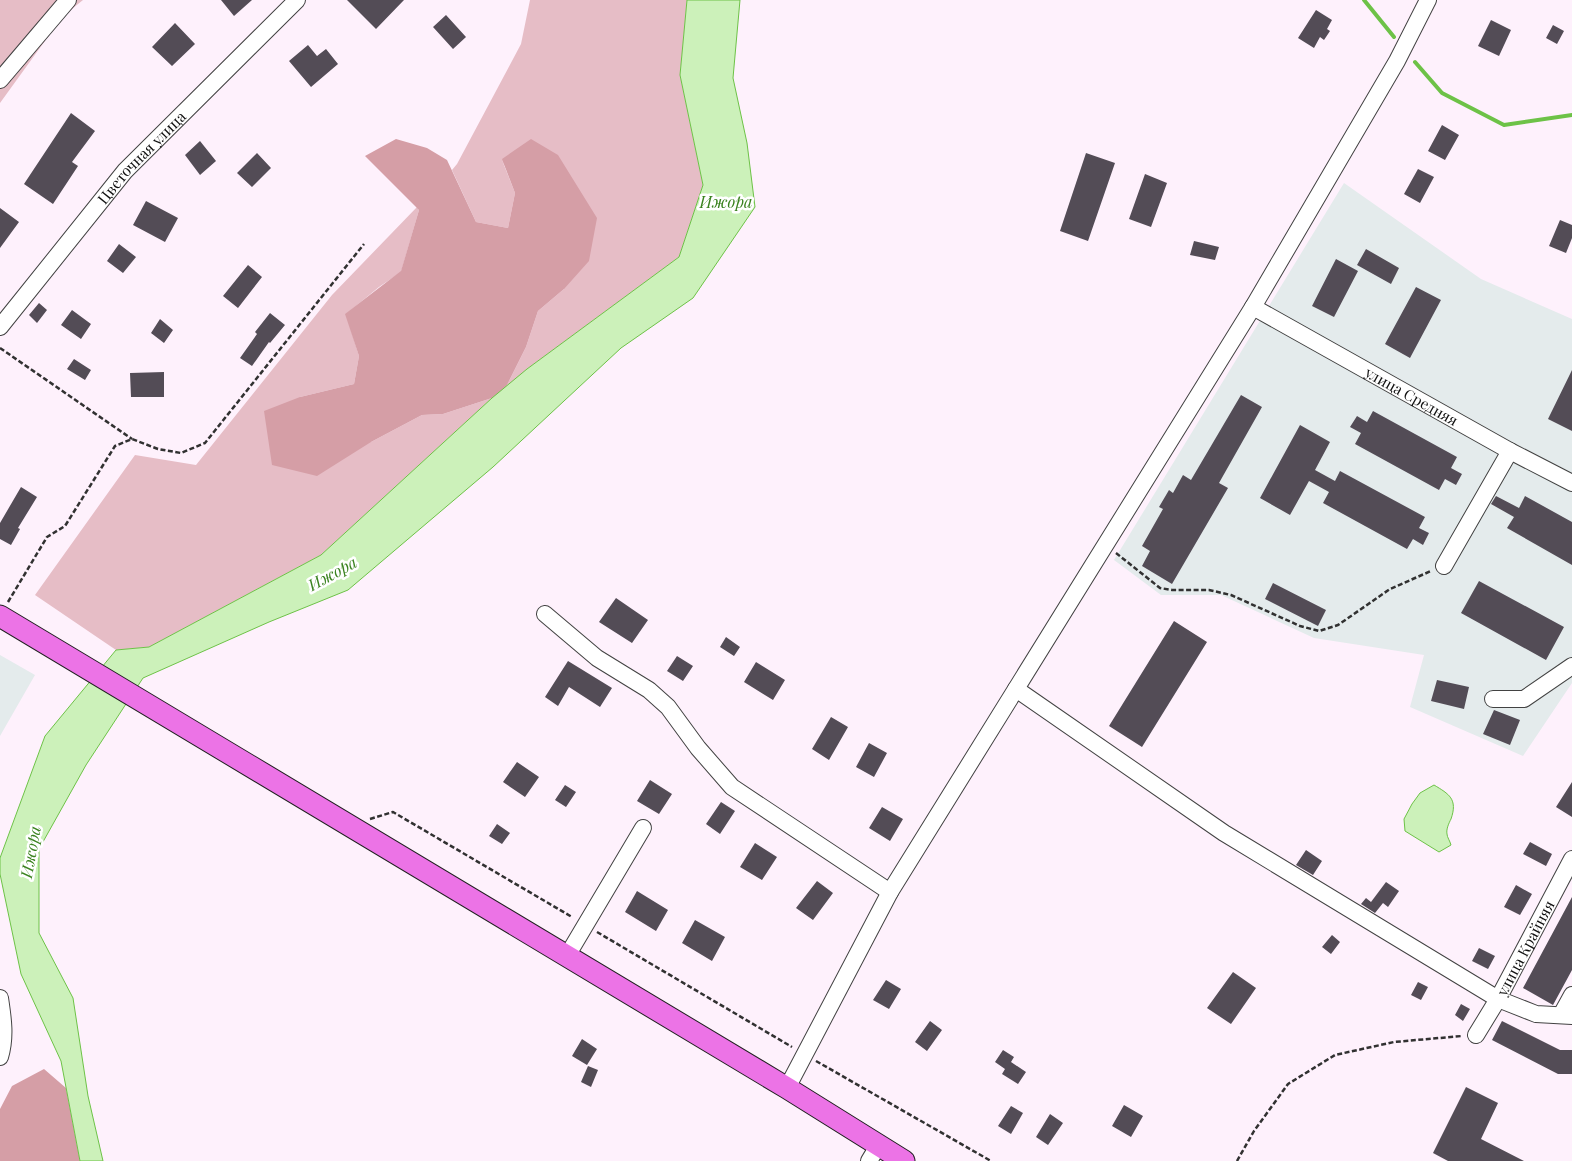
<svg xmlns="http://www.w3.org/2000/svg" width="1572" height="1161" font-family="'Playfair Display',serif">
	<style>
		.industrial { fill: #e4ebec }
		.green { fill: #e6bdc6 }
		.forest { fill: #d59ea6 }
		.water { fill: #ccf1ba; stroke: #6dc247 }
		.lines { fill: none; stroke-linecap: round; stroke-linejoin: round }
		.stream { stroke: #6dc247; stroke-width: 4 }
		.building { fill: #534c56 }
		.minor-casing { stroke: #424242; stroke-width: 18 }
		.major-casing { stroke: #202020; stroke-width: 23 }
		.path { stroke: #313131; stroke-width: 2.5; stroke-dasharray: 5 2.5; stroke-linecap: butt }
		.minor { stroke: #fff; stroke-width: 16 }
		.major { stroke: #ec73e6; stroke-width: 21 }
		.labels { text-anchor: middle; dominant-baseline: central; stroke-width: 5; stroke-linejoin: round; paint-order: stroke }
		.street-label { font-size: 15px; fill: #0f0f0f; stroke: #fff }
		.water-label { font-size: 16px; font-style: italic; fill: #3a821f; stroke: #fff }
	</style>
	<rect width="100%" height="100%" fill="#fef1fc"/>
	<path class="industrial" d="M1344,183l137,96 91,40v364l-49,73 -113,-49 14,-52 -110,-17 -93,-43h-60l-47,-35z
		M0,655l35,20 -35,61z"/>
	<path class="green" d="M0,0h83l-20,16 -63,87z
		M530,0h157l-7,75 23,110 -24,72 -152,112 -22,20 21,-42 12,-36 26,-22 -62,-129 13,33 -7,35 -32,-6 -24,-52 5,-6 64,-120z
		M417,207l2,3 -18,62 -22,15 -33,27 13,42 -5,28 -54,13 71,45 51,-27 21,-1 49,-16 -171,157 -172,92 -33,3 -81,-55 100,-140 61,10 136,-170z"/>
	<path class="forest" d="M396,139l31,9 20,12 29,62 32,6 7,-35 -13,-34 29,-20 27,16 39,63 -8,43 -25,28 -26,22 -12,36 -21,42 -13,9 -49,16 -21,1 -51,27 -54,34 -45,-11 -8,-54 36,-14 54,-13 5,-28 -14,-42 56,-43 18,-61 -54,-54z
		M44,1069l22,19 14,73h-80v-52l12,-23z"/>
	<path class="water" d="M687,0h53l-7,78 14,65 8,64 -62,91 -72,50 -128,119 -145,123 -79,32 -126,56 -57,87 -47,84v84l34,65 15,98 15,65h-23l-19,-100 -40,-87 -21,-100v-16l45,-122 71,-86 33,-3 172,-92 171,-157 35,-29 152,-112 24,-72 -23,-110z
		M1434,785c15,9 24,14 17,34 -2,4 -5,10 -4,15 0,3 3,7 4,11l-12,7 -34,-21 -1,-12 8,-15 8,-11z"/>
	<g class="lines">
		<path class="stream" d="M1364,0l30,37
			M1415,62l27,31 62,32 68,-10"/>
	</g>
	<path class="building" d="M221,0h31l-18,16z
		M347,0h57l-28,29z
		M1316,10l16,10 -5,9 3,2 -6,9 -4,-3 -6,11 -16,-10z
		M446,15l20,22 -13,12 -20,-22z
		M1491,20l20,10 -12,26 -21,-10z
		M175,23l20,21 -23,22 -20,-19z
		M1553,25l11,6 -7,13 -11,-6z
		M308,45l9,11 9,-7 12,15 -27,23 -22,-26z
		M71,113l24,18 -23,31 6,4 -25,38 -29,-20z
		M1442,125l17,10 -14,25 -17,-9z
		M200,141l16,20 -16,14 -15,-20z
		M257,153l14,15 -19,19 -15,-14z
		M1086,153l29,10 -27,78 -28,-10z
		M1418,169l16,8 -14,26 -16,-9z
		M1145,174l22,9 -16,44 -22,-8z
		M146,201l32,17 -13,24 -32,-17z
		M0,208l19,14 -19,26z
		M1560,220l12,5v13l-6,15 -17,-7z
		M1194,241l25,6 -4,13 -25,-5z
		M119,244l17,13 -13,16 -16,-12z
		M1366,249l33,19 -8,16 -34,-19z
		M1336,259l22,12 -24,46 -22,-11z
		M248,265l14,12 -24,31 -15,-12z
		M1416,287l25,13 -31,58 -25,-14z
		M39,303l8,7 -10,13 -8,-8z
		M72,310l19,14 -10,15 -20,-14z
		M270,313l15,12 -15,18 -1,-1 -17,24 -12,-8 17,-24 -2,-2z
		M160,319l13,11 -9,13 -13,-10z
		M74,359l17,11 -6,10 -18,-11z
		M1572,370v61l-24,-12z
		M164,372v25h-33l-1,-24z
		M1241,395l21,12 -43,76 9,5 -56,96 -30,-18 8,-15 -8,-5 21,-37 -4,-2 10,-17 4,3 10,-18 8,5z
		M1373,411l84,46 -6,11 11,6 -6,11 -11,-6 -6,11 -84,-46 6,-11 -11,-6 7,-11 10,6z
		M1300,425l30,17 -15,28 20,11 5,-10 85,46 -6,11 10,5 -6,12 -10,-6 -6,10 -84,-46 6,-11 -20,-11 -19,34 -30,-17z
		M21,487l16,10 -19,31 2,1 -9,16 -11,-6v-16z
		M1496,496l23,12 6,-12 47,26v43l-65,-37 7,-11 -23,-13z
		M1479,581l85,46 -18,33 -85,-47z
		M1273,583l53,27 -8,16 -53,-27z
		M616,598l32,22 -16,23 -33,-21z
		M1174,621l33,21 -65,105 -33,-21z
		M726,637l14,10 -6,9 -14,-9z
		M677,656l16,10 -10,15 -16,-10z
		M568,661l44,27 -12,19 -31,-20 -11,19 -13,-9z
		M756,662l29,18 -12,20 -29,-18z
		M1437,680l32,7 -5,22 -33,-8z
		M1494,710l26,10 -10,25 -27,-11z
		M831,717l17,10 -19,33 -17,-11z
		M869,743l18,10 -13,24 -18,-10z
		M517,762l22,15 -14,20 -22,-15z
		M650,780l22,14 -13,20 -22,-13z
		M1572,782v35l-16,-10z
		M565,785l11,7 -10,15 -11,-7z
		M721,802l14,9 -15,23 -14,-10z
		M882,807l21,12 -13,22 -21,-13z
		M497,824l13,9 -8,11 -13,-8z
		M1530,842l22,12 -6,12 -23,-12z
		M755,843l22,14 -15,23 -22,-13z
		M1306,850l16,11 -9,14 -17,-10z
		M817,881l16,12 -20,27 -17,-12z
		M1386,882l13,9 -11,16 -5,-4 -8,10 -14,-9 5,-6 5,4z
		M1516,885l16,9 -12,21 -16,-8z
		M637,891l31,19 -12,21 -31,-19z
		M1572,897v73l-19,35 -30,-17z
		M695,920l30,17 -13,24 -30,-18z
		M1332,935l8,7 -9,12 -9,-7z
		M1479,948l16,8 -7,13 -16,-8z
		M1233,972l23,16 -25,36 -24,-16z
		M886,980l15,9 -12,20 -16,-9z
		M1418,982l10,5 -7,13 -10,-5z
		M1461,1004l9,5 -7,12 -8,-6z
		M930,1021l12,9 -15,21 -12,-9z
		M1502,1021l58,29h12v24h-14l-66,-34z
		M582,1039l15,10 -10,16 -15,-9z
		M1003,1050l11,7 -3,5 15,10 -8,12 -16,-10 3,-5 -10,-7z
		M588,1066l10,4 -7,17 -10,-5z
		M1466,1087l32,16 -17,36 43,22h-76l-15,-8z
		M1124,1105l19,11 -12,21 -19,-11z
		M1011,1106l12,7 -12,21 -13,-8z
		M1050,1114l13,9 -15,22 -12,-8z"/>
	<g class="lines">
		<defs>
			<g id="minor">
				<path d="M0,80l68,-80"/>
				<path id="s1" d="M1253,307l257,144 62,32"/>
				<path id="s2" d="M0,327l125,-156 172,-171"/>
				<path d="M1444,566l66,-115"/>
				<path d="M545,614l52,44 52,32 19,17 30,41 34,39 158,105"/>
				<path d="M1016,689l208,144 274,166 38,15 36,2"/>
				<path d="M1493,699h31l48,-33"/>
				<path d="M567,956l76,-128"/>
				<path d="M0,998c3,20 6,39 0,59"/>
				<path d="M1561,1015l11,-20"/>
				<path id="s3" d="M1476,1035l22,-36 74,-140"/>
				<path d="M787,1088l103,-196 363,-585 144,-246 31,-61"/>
				<path d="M869,1161l9,-15"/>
			</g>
			<path id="major" d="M0,616l787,472 117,73"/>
		</defs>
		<use href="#minor" class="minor-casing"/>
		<use href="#major" class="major-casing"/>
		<path class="path" d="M0,348l132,91
			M1116,553l44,35 12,2h37l22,5 69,31 19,5 19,-6 52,-36 41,-18
			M8,602l39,-65 18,-11 50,-80 17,-7 26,10 23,4 24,-10 159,-199
			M370,819l23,-7 179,105
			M597,932l195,115
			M816,1061l175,100
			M1237,1161l17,-30 34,-47 47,-29 59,-13 68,-6"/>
		<use href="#minor" class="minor"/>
		<use href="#major" class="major"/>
	</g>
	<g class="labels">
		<g class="street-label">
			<text stroke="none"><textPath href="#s2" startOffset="221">Цветочная улица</textPath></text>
			<text stroke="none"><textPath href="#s1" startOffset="182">улица Средняя</textPath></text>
			<text stroke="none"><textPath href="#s3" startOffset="100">улица Крайняя</textPath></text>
		</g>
		<g class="water-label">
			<text x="726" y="201">Ижора</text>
			<text transform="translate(332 573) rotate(-29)">Ижора</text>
			<text transform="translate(30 852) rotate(-80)">Ижора</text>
		</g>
	</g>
</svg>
